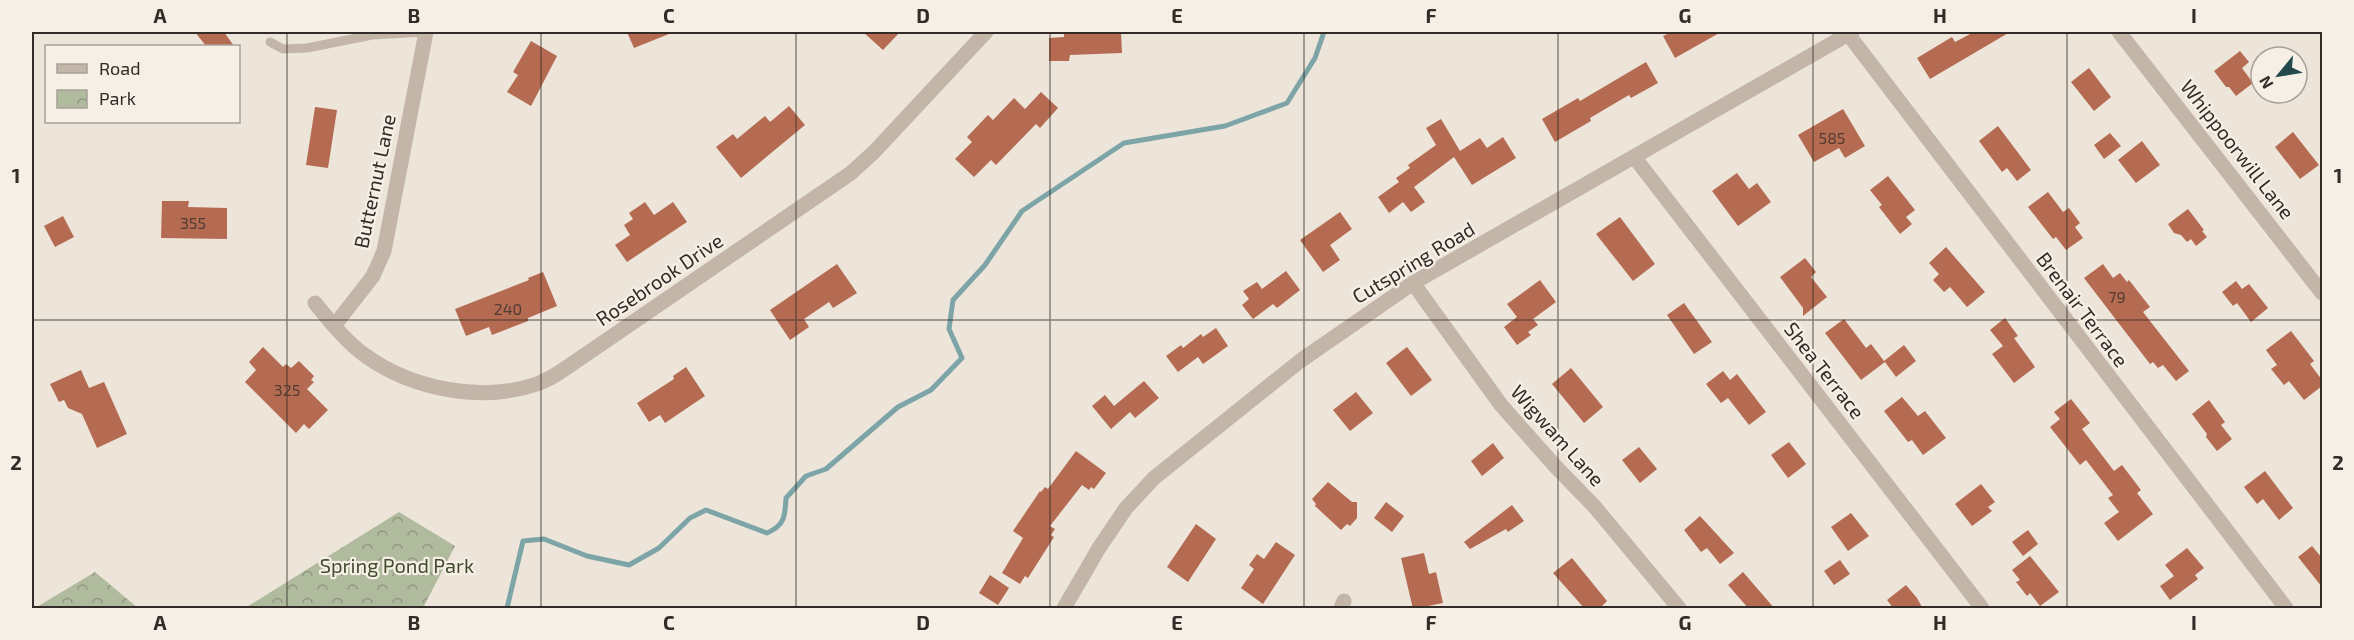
<svg xmlns="http://www.w3.org/2000/svg" width="2354" height="640" font-family="'Exo 2',sans-serif">
	<style>
		.park { fill: url(#park-crowns) }
		.lines { fill: none; stroke-linecap: round; stroke-linejoin: round }
		.stream { stroke: #7da4a6; stroke-width: 5 }
		.building { fill: #b46b51 }
		.service { stroke: #c3b5a8; stroke-width: 9 }
		.minor { stroke: #c3b5a8; stroke-width: 15 }
		.tertiary { stroke: #c3b5a8; stroke-width: 15 }
		.grid { fill: none; stroke: #322b27; stroke-width: 1.5; stroke-opacity: 0.55 }
		.labels { text-anchor: middle; dominant-baseline: central; stroke-width: 4.5; stroke-linejoin: round; paint-order: stroke }
		.number-label { font-size: 16px; fill: #523b32 }
		.street-label { font-size: 20px; fill: #322b27; stroke: #f6efe6 }
		.park-label { font-size: 20px; fill: #414c2e; stroke: #f6efe6 }
		.neatline { fill: none; stroke: #322b27; stroke-width: 2 }
		.grid-label { font-size: 20px; text-anchor: middle; font-weight: bold; fill: #322b27 }
	</style>
	<defs>
		<pattern id="park-crowns" width="20" height="18" patternUnits="userSpaceOnUse" patternTransform="scale(1.5)"><rect width="20" height="18" fill="#b0ba9d"/><path d="M2 6a3 3 0 1 1 6 0M12 15a3 3 0 1 1 6 0" fill="none" stroke="#909780"/></pattern>
	</defs>
	<rect width="100%" height="100%" fill="#ede5da"/>
	<path class="park" d="M399,512l56,34 -32,62h-178z
		M95,572l43,36h-103z"/>
	<g class="lines">
		<path class="stream" d="M507,608l16,-67 21,-2 43,17 42,9 30,-17 31,-30 16,-8 61,23c18,-8 18,-17 19,-35l20,-22 20,-7 72,-62 33,-17 31,-32 -13,-29 4,-29 32,-35 37,-54 102,-68 101,-17 62,-23 28,-45 9,-26"/>
	</g>
	<path class="building" d="M195,32h29l10,14h-28z
		M627,32h47l-40,16z
		M863,32h37l-17,18z
		M1064,32h57l1,21 -52,2 -1,6h-20v-23l15,-1z
		M1672,32h49l-46,26 -12,-22z
		M1974,32h36l-80,47 -13,-21 35,-21 3,5z
		M531,41l26,15 -26,50 -24,-14 11,-17 -5,-3z
		M2240,51l9,11 -7,6 11,15 -17,13 -7,-9h-3l-12,-16z
		M1646,62l12,21 -27,15 -2,-3 -39,23 1,3 -36,21 -13,-23 36,-21 2,3z
		M2089,68l22,29 -17,14 -23,-29z
		M1041,92l17,16 -18,20 -4,-4 -40,41 -5,-5 -17,17 -19,-18 17,-17 -5,-5 21,-22 5,5 21,-22 11,11z
		M789,106l16,19 -64,53 -25,-31 17,-13 4,5 28,-23 5,6z
		M315,107l22,3 -9,58 -22,-3z
		M1843,109l22,37 -20,12 -6,-10 -25,14 -16,-27z
		M1441,119l19,32 20,-13 7,10 16,-11 13,21 -44,27 -18,-28 -40,30 11,15 -14,10 -8,-10 -14,11 -11,-16 21,-15 -3,-4 14,-10 -2,-3 28,-20 -10,-17z
		M1998,126l33,44 -14,11 -10,-13 -5,4 -23,-31z
		M2293,132l26,33 -19,14 -25,-32z
		M2110,133l11,13 -17,13 -10,-14z
		M2142,141l18,24 -24,18 -18,-23z
		M1737,173l12,16 8,-6 14,19 -33,24 -26,-35z
		M1888,176l27,34 -9,7 6,7 -12,10 -21,-27 3,-2 -12,-15z
		M2048,192l15,20 6,-4 11,15 -5,4 8,11 -17,12 -10,-13 -3,2 -25,-32z
		M162,201h27l-1,6 39,1v31l-66,-1z
		M645,202l9,13 19,-13 14,20 -60,40 -12,-17 15,-10 -6,-10 9,-6 -4,-6z
		M2188,209l16,21 -2,1 5,6 -11,9 -5,-7 -4,3 -6,-7 -7,-2 -6,-9z
		M1340,212l12,17 -22,16 10,15 -17,12 -23,-32z
		M63,216l11,21 -19,10 -11,-21z
		M1620,217l35,47 -22,17 -37,-47z
		M1946,247l39,45 -18,15 -17,-20 -6,5 -11,-12 6,-6 -10,-11z
		M1805,258l11,14 -5,5 16,20 -24,19v-8l-23,-31z
		M837,264l20,29 -24,15 -4,-6 -25,17 5,8 -19,13 -20,-30z
		M2103,264l10,14 7,-5 7,9 2,-2 21,27 -7,5 46,59 -13,10 -13,-16 -5,3 -5,-6 -3,2 -66,-86z
		M1286,271l14,19 -23,18 -4,-4 -20,15 -11,-14 7,-6 -6,-8 14,-9 5,7z
		M543,272l14,34 -29,12v3l-36,14 -3,-8 -23,9 -11,-27 74,-29 -1,-2z
		M1540,280l16,22 -23,17 5,6 -10,7 3,3 -14,10 -13,-18 13,-10 -10,-13z
		M2236,281l6,8 7,-5 19,24 -17,14 -14,-19 -4,3 -11,-14z
		M1684,303l28,39 -18,12 -27,-39z
		M2005,318l13,18 -4,2 21,29 -21,16 -22,-29 11,-8 -13,-16z
		M1844,319l22,29 5,-4 13,17 20,-16 12,16 -20,16 -11,-15 -24,18 -36,-47z
		M1216,328l12,18 -25,18 -5,-7 -20,15 -12,-16 15,-11 2,3 18,-14 2,3z
		M2291,331l23,30 -4,3 12,16v6l-18,14 -15,-19 -5,4 -13,-16 6,-4 -11,-15z
		M263,347l20,20 3,-3 5,4 8,-7 15,15 -3,4 3,2 -7,7 21,21 -19,19 -5,-5 -8,9 -51,-51 11,-12 -7,-8z
		M1407,347l25,33 -21,16 -25,-33z
		M686,367l19,29 -40,27 -5,-8 -11,7 -12,-19 37,-24 -1,-3z
		M1571,368l32,39 -19,16 -32,-39z
		M81,370l8,18 15,-6 23,52 -30,14 -15,-34 -14,-6 -4,-8 -5,2 -9,-18z
		M1723,371l7,9 7,-6 29,38 -17,13 -21,-27 -7,5 -15,-19z
		M1144,381l15,17 -24,20 -5,-6 -19,17 -19,-23 13,-11 9,11z
		M1356,392l17,21 -23,18 -17,-21z
		M1902,397l16,19 7,-5 21,27 -23,17 -11,-15 -4,2 -24,-31z
		M2071,399l19,24 -8,6 32,42 8,-6 19,25 -4,3 16,21 -35,27 -14,-18 15,-11 -11,-14 5,-3 -27,-35 -6,5 -30,-38 10,-8 -6,-7z
		M2209,400l16,22 -4,3 11,14 -15,12 -11,-14 1,-3 -15,-20z
		M1789,442l17,22 -18,14 -17,-23z
		M1493,443l11,15 -22,18 -11,-15z
		M1639,447l18,22 -17,14 -18,-23z
		M1076,451l30,22 -12,16 -3,-2 -2,3 -7,-5 -32,41 5,3 -4,6 3,2 -26,41 -3,-2 -5,8 -18,-11 21,-35 -10,-7 27,-40 1,1 4,-5 3,2z
		M2265,471l28,37 -14,12 -16,-21 -6,5 -13,-17z
		M1328,482l24,20h5v16l-7,8 -3,-2 -6,6 -26,-24 1,-2 -4,-5z
		M1981,484l14,18 -7,5 4,4 -20,15 -17,-22z
		M1386,502l18,14 -12,16 -18,-14z
		M1512,505l12,16 -16,11 -2,-3 -36,20 -6,-7z
		M1851,513l18,23 -21,15 -17,-24z
		M1700,516l34,37 -14,11 -13,-16 -6,4 -17,-22z
		M1196,524l20,15 -28,43 -21,-15z
		M2028,530l10,14 -15,12 -11,-14z
		M1276,542l19,13 -32,49 -22,-16 13,-19 -5,-4 8,-11 7,5z
		M2312,546l10,12v29l-24,-30z
		M2187,548l17,20 -9,7 3,4 -28,21 -10,-14 14,-10 -9,-11z
		M1424,553l5,21 7,-2 7,31 -30,6 -12,-51z
		M2030,556l29,36 -19,14 -10,-13 -3,3 -11,-14 4,-2 -8,-10z
		M1572,558l35,43 -8,8h-14l-32,-36z
		M1840,560l10,14 -16,11 -10,-14z
		M1743,572l32,37h-26l-21,-24z
		M990,575l19,13 -11,17 -19,-12z
		M1906,585l11,13 6,11h-29l-7,-9z"/>
	<g class="lines">
		<path class="service" d="M270,42l13,7 24,-1 65,-13 54,-3"/>
		<path class="minor" d="M2119,32l203,261
			M1848,34l438,574
			M1635,158l347,450
			M1413,283l88,122 55,62 38,39 85,102
			M315,303c15,18 31,39 51,53 46,33 116,47 171,28 12,-4 22,-11 32,-18l282,-193 23,-21 112,-120
			M334,326l39,-50 11,-25 42,-219
			M1341,608l3,-7"/>
		<path class="tertiary" d="M1064,608l35,-60 27,-40 28,-30 146,-117 113,-78 439,-251"/>
	</g>
	<path class="grid" d="M287,32v576M541,32v576M796,32v576M1050,32v576M1304,32v576M1558,32v576M1813,32v576M2067,32v576M32,320h2290"/>
	<g class="labels">
		<g class="number-label">
			<text x="1832" y="137">585</text>
			<text x="193" y="222">355</text>
			<text x="2117" y="296">79</text>
			<text x="508" y="308">240</text>
			<text x="287" y="389">325</text>
		</g>
		<g class="street-label">
			<text transform="translate(2238 149) rotate(52)">Whippoorwill Lane</text>
			<text transform="translate(374 181) rotate(-78)">Butternut Lane</text>
			<text transform="translate(1413 262) rotate(-31)">Cutspring Road</text>
			<text transform="translate(659 279) rotate(-34)">Rosebrook Drive</text>
			<text transform="translate(2083 309) rotate(53)">Brenair Terrace</text>
			<text transform="translate(1825 370) rotate(52)">Shea Terrace</text>
			<text transform="translate(1558 435) rotate(48)">Wigwam Lane</text>
		</g>
		<g class="park-label">
			<text x="397" y="565">Spring Pond Park</text>
		</g>
	</g>
	<rect width="2354" height="640" fill="none" stroke="#f6efe6" stroke-width="66"/>
	<rect x="45" y="45" width="195" height="78" fill="#f6efe6" stroke="#a8a19a" stroke-width="1.5"/>
	<rect x="57" y="64" width="30" height="9" fill="#c3b5a8" stroke="#a8a19a" stroke-width="1.5"/>
	<text x="99" y="75" font-size="18" fill="#322b27">Road</text>
	<rect x="57" y="90" width="30" height="18" fill="url(#park-crowns)" stroke="#a8a19a" stroke-width="1.5"/>
	<text x="99" y="105" font-size="18" fill="#322b27">Park</text>
	<g transform="translate(2279 75) rotate(240)"><circle r="28" fill="#f6efe6" stroke="#a8a19a" stroke-width="1.5"/>
	<path d="M0-4.5L10 22L0 15L-10 22Z" fill="#23494d"/>
	<text y="-9" font-size="16" font-weight="bold" text-anchor="middle" fill="#322b27">N</text>
	</g>
	<rect x="33" y="33" width="2288" height="574" class="neatline"/>
	<g class="grid-label">
		<text x="160" y="23">A</text>
		<text x="414" y="23">B</text>
		<text x="669" y="23">C</text>
		<text x="923" y="23">D</text>
		<text x="1177" y="23">E</text>
		<text x="1431" y="23">F</text>
		<text x="1685" y="23">G</text>
		<text x="1940" y="23">H</text>
		<text x="2194" y="23">I</text>
		<text x="16" y="183">1</text>
		<text x="2338" y="183">1</text>
		<text x="16" y="470">2</text>
		<text x="2338" y="470">2</text>
		<text x="160" y="630">A</text>
		<text x="414" y="630">B</text>
		<text x="669" y="630">C</text>
		<text x="923" y="630">D</text>
		<text x="1177" y="630">E</text>
		<text x="1431" y="630">F</text>
		<text x="1685" y="630">G</text>
		<text x="1940" y="630">H</text>
		<text x="2194" y="630">I</text>
	</g>
</svg>
